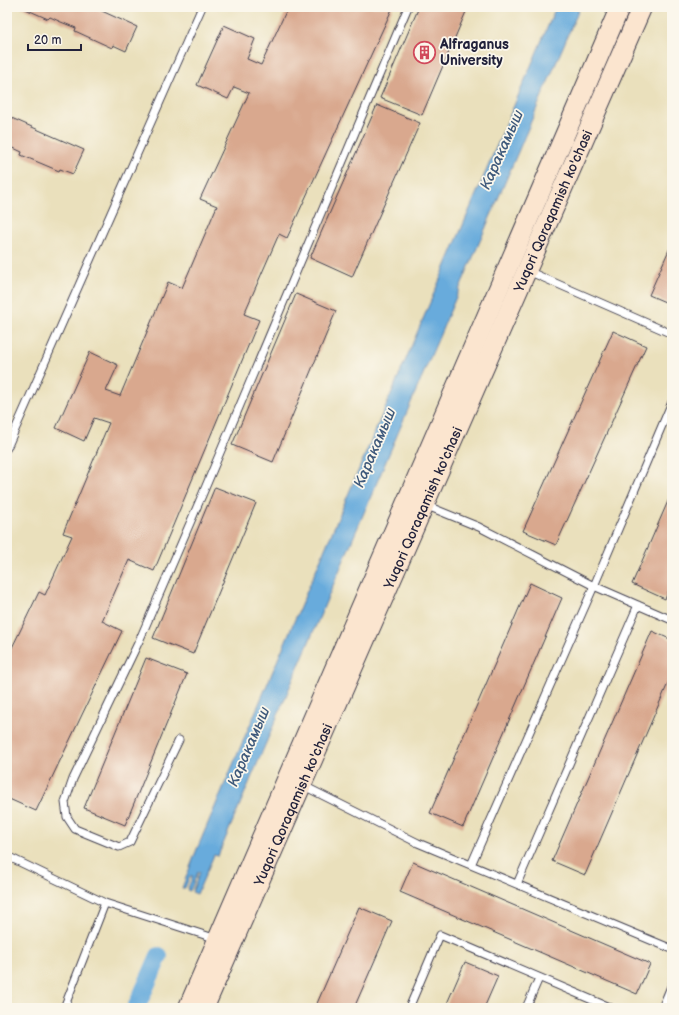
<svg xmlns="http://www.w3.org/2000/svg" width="679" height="1015" font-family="'Balsamiq Sans',sans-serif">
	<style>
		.water { fill: #67abdc; stroke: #44668c }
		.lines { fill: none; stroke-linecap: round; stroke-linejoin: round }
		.canal { stroke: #67abdc; stroke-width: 18 }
		.building { fill: #d9a88e }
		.lane-casing { stroke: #403e4e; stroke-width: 9 }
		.secondary-casing { stroke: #403e4e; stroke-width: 21 }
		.lane { stroke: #fff; stroke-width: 7 }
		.secondary { stroke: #fbe5cf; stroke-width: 19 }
		.labels { text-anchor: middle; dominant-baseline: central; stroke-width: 3.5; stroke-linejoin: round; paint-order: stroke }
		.poi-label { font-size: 14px; font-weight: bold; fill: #22223b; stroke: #fbf7ec; text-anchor: start }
		.street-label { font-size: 14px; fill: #22223b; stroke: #fbf7ec }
		.water-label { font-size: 15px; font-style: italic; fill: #3e597b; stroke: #fbf7ec }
	</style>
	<rect width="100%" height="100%" fill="#fbf7ec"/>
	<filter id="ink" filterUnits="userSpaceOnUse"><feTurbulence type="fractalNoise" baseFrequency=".025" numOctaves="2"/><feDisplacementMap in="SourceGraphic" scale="8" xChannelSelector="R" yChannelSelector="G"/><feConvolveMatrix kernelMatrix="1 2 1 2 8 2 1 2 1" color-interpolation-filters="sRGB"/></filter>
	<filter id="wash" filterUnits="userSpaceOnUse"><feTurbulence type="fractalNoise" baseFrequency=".012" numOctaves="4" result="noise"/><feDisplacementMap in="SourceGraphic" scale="16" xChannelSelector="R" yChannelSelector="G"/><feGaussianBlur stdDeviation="0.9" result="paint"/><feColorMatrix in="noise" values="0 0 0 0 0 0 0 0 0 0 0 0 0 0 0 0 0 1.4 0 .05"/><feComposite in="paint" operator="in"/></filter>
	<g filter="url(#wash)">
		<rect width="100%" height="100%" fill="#eae0bc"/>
		<path class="water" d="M556,7h24c-121,283 -242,566 -362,849l-4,-1 -17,39 -5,-2 8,-20h-2l-8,19 -3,-1 6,-14h-3l-5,12h-3l15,-39z"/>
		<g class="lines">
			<path class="canal" d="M136,1008l23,-52"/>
		</g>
		<g id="blocks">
			<path class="building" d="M21,7h72l44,20 -11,24 -13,-6 -1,3 -37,-17 1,-3 -15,-6 -11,-5 -2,2z
				M288,7h105l-106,231 -8,-4 -35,80 15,6 -105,251 -25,-11 -27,61 20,10 -86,180 -29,-13v-140l32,-66 6,3 27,-59 -9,-3 46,-110 -15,-5 -10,23 -28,-13 34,-76 28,13 -12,26 14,5 48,-114 14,6 35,-82 -17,-7 49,-106 -15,-6 -6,12 -31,-14 27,-60 31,14 -8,20 14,6z
				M419,7h49l-46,108 -42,-17z
				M377,105l43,18 -68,154 -42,-19z
				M7,116l77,34 -11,24 -13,-5 -1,2 -38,-16 1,-3 -15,-7z
				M672,243v62l-23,-10z
				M296,294l40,17 -63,151 -41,-17z
				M613,331l33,15 -90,199 -33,-14z
				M215,487l41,16 -63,151 -40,-16z
				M672,492v91l-7,16 -33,-15z
				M530,583l32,15 -99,229 -33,-14z
				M652,631l20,9v34l-87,201 -33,-14z
				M146,658l41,16 -62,151 -41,-17z
				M413,862l237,102 -13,30 -237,-102z
				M359,907l33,14 -38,87h-39z
				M465,962l33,14 -14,32h-39z"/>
		</g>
	</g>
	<g filter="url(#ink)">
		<use href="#blocks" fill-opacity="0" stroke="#403e4e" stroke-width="1"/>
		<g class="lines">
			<defs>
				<path id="lane" d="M528,271l144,63
					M7,448l195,-441
					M425,505l54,22 115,59 78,34
					M179,740l-49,102 -11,5 -44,-18 -8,-12 -2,-15 8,-23 67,-140 63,-146 205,-486
					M302,785l116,58 254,106
					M7,856l98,47 112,36
					M471,865l123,-279 78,-184
					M517,884l121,-279
					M64,1008l41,-105
					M409,1008l31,-73 171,73
					M526,1008l13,-30
					M662,1008l10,-24"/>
				<g id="secondary">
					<path d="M188,1008l432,-1001"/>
					<path id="s1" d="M204,1008l438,-1001"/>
				</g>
			</defs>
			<use href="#lane" class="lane-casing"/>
			<use href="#secondary" class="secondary-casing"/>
			<use href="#lane" class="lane"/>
			<use href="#secondary" class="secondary"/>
		</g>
	</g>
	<defs>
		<symbol id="building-ring" viewBox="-11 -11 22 22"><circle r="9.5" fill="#fbf7ec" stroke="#d1495b" stroke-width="1.5"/><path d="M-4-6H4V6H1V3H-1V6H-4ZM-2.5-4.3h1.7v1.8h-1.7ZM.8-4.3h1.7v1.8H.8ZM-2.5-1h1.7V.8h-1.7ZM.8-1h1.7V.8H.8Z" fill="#d1495b"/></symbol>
	</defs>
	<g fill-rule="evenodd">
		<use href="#building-ring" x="412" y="40" width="25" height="25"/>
	</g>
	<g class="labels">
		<g class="poi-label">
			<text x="440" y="44">Alfraganus<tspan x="440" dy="16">University</tspan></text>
		</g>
		<g class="street-label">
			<text stroke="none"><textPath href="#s1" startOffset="870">Yuqori Qoraqamish ko'chasi</textPath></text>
			<text stroke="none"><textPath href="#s1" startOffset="546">Yuqori Qoraqamish ko'chasi</textPath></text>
			<text stroke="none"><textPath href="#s1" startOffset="222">Yuqori Qoraqamish ko'chasi</textPath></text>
		</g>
		<g class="water-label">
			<text transform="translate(502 150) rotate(-66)">Каракамыш</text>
			<text transform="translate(375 448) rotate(-67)">Каракамыш</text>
			<text transform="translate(249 747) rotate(-67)">Каракамыш</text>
		</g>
	</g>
	<rect width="679" height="1015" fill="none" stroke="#fbf7ec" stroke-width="24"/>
	<path d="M28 44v6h53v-6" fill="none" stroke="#22223b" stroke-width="2"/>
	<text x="34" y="44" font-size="12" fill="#22223b" stroke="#fbf7ec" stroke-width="3" paint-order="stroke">20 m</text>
</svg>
